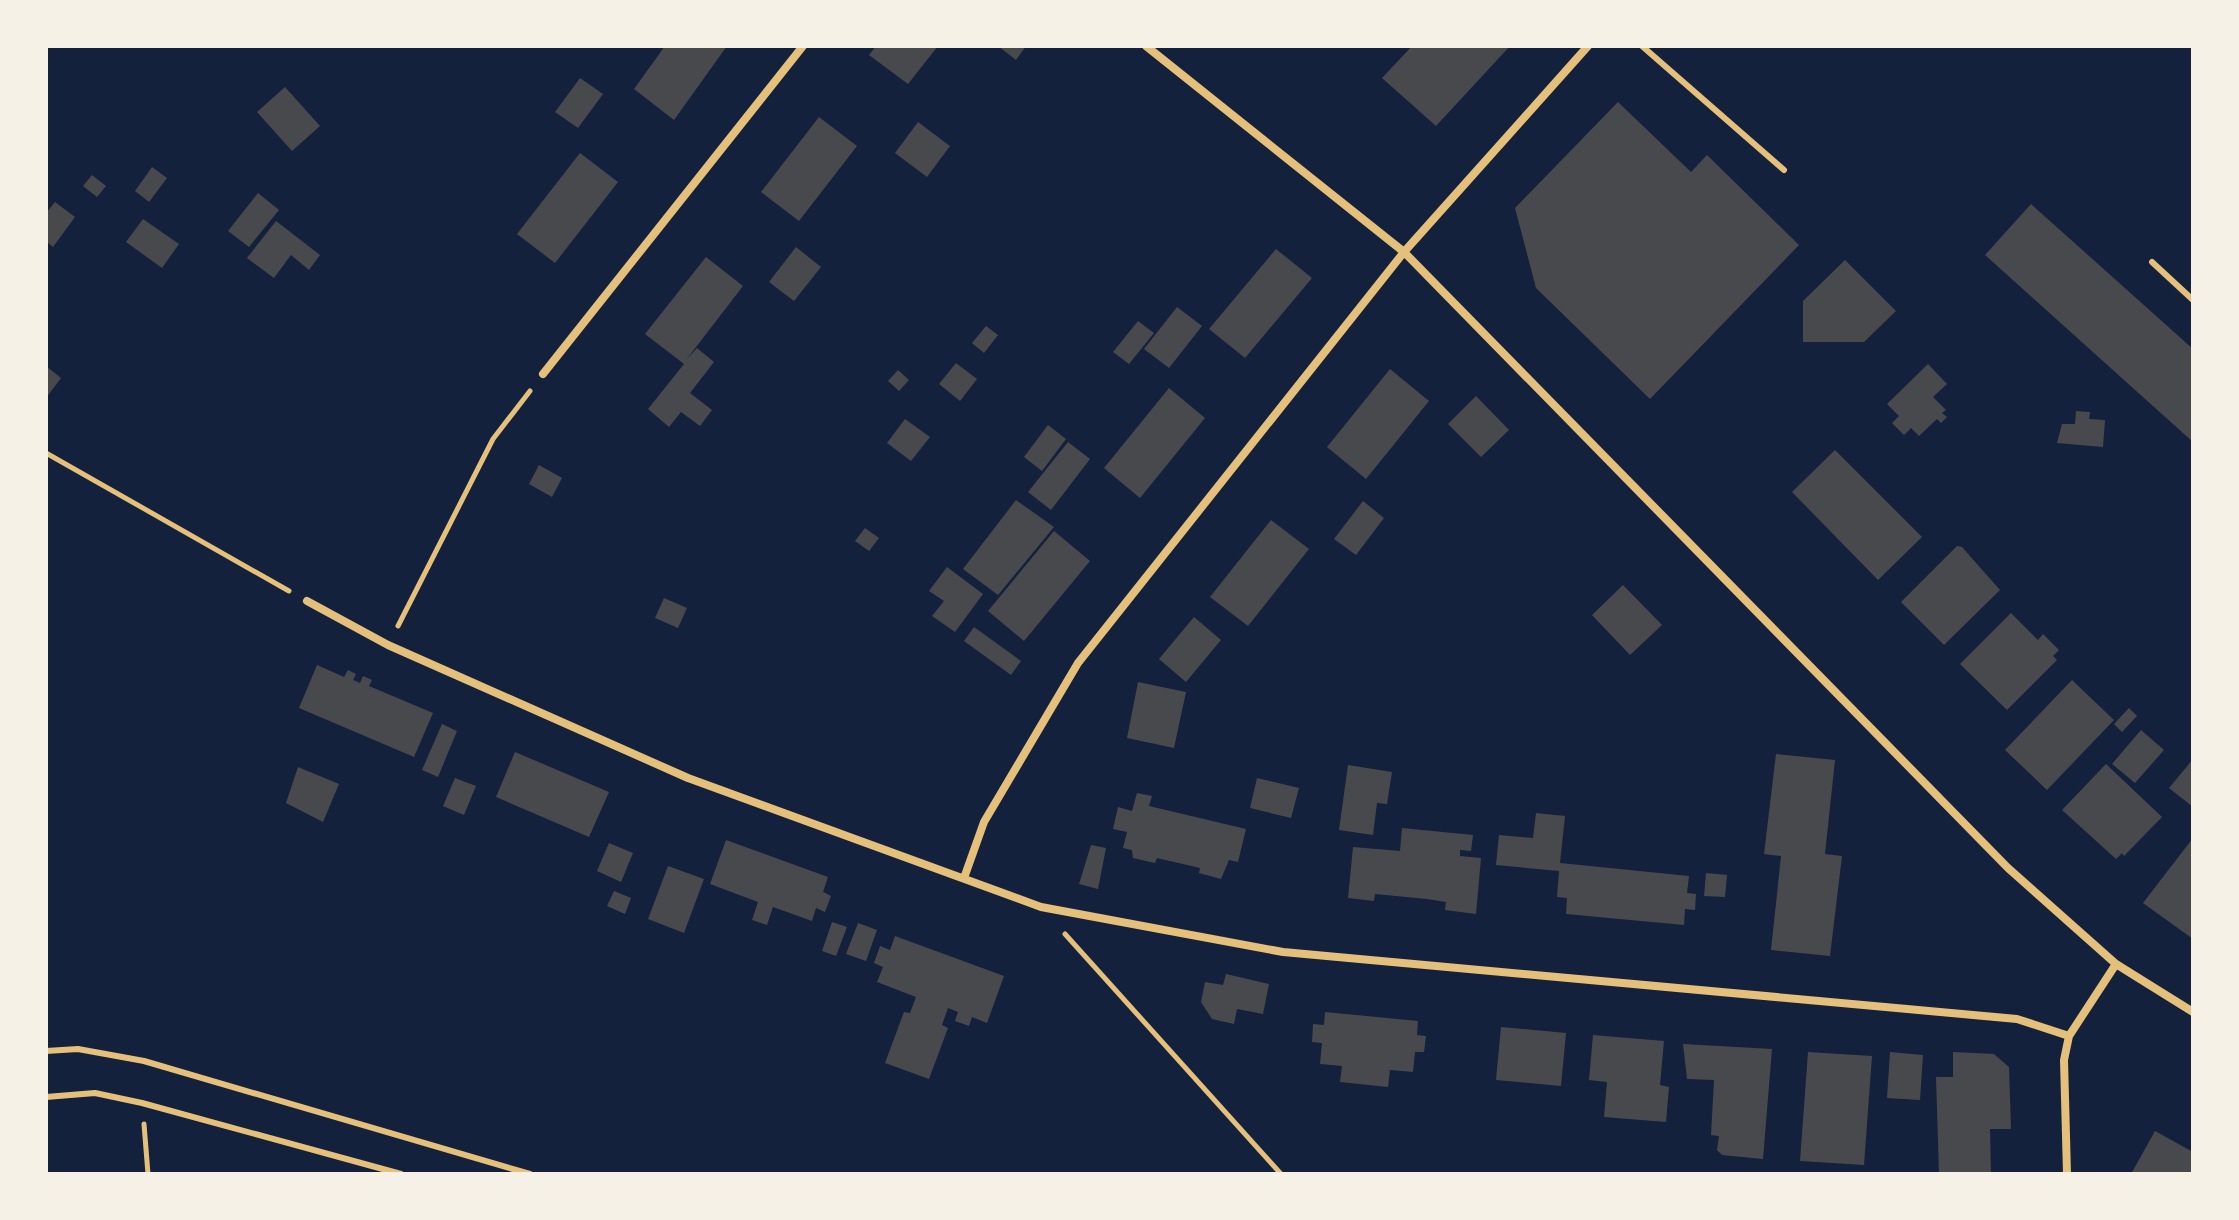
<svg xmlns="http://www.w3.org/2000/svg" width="2239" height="1220" font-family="Cabin,sans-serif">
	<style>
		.building { fill: #48494c }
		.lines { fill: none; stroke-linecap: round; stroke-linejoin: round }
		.path { stroke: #e5c07b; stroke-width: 5 }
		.service { stroke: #e5c07b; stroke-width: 6 }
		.minor { stroke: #e5c07b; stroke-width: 8 }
	</style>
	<rect width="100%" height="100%" fill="#14213d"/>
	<path class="building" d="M665,46h62l-53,74 -40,-31z
		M876,46h62l-30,38 -39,-29z
		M998,46h28l-10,14z
		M1412,46h98l-74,80 -54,-48z
		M580,78l23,16 -25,34 -23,-16z
		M285,87l35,39 -28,25 -35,-39z
		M1618,102l73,70 16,-17 92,90 -149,154 -114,-111 -21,-80z
		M819,117l38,29 -58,75 -38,-29z
		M918,122l32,24 -23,31 -32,-24z
		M580,153l38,29 -63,81 -38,-29z
		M152,167l15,11 -18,24 -14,-11z
		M92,175l14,11 -9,11 -14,-11z
		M258,193l21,17 -30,37 -21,-16z
		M55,202l20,15 -22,30 -7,-6v-28z
		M2031,204l162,145v93l-208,-187z
		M143,219l36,25 -17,24 -36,-26z
		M276,221l44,34 -11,15 -18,-15 -17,23 -27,-20z
		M796,247l25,20 -27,34 -25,-19z
		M1276,249l36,29 -67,80 -36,-29z
		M706,257l37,29 -57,74 11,-12 17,14 -24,31 22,17 -12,16 -19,-14 -12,15 -21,-18 36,-45 -39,-30z
		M1845,260l51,51 -32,31h-61v-41z
		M1177,307l25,19 -33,42 -25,-19z
		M1138,321l16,12 -25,31 -16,-12z
		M986,326l12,9 -14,18 -12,-10z
		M956,363l21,16 -17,22 -21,-17z
		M1928,364l19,20 -14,13 13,13 -4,3 5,4 -6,6 -4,-4 -18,17 -8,-8 -7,7 -12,-12 7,-7 -12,-12z
		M46,366l15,12 -15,20z
		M1390,369l39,32 -63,78 -39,-32z
		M898,370l11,10 -10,11 -11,-10z
		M1169,388l36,30 -65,80 -36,-30z
		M1476,396l33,34 -28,27 -33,-33z
		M2076,411l14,1 -1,7 16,1 -2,27 -46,-4 5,-19h13z
		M905,419l25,18 -19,24 -24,-18z
		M1048,425l18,14 -24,32 -18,-14z
		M1068,442l22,17 -39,51 -23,-18z
		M1835,450l87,87 -44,43 -86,-88z
		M539,465l23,13 -10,19 -23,-13z
		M1016,500l38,27 -56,68 -35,-26z
		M1363,501l21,17 -28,37 -22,-16z
		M1271,520l38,29 -61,77 -38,-29z
		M865,528l14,10 -10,13 -14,-10z
		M1054,531l36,30 -66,80 -36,-30z
		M1957,546l5,1 38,43 -56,55 -43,-43z
		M947,567l36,27 -28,38 -23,-16 12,-15 -15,-10z
		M1623,585l39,40 -32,30 -38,-40z
		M664,598l23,10 -9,20 -23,-10z
		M2011,613l27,27 5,-6 16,16 -6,6 4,4 -50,50 -47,-46z
		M1194,617l27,23 -35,42 -27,-23z
		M974,627l47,34 -10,14 -47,-34z
		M317,665l27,12 4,-7 8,4 -3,6 7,3 3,-7 9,4 -3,6 64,27 -19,44 -115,-49z
		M2072,680l42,40 -67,70 -42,-40z
		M1138,682l48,10 -12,56 -47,-10z
		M2129,708l8,8 -15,16 -8,-8z
		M442,724l15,7 -19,46 -16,-7z
		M2141,730l23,20 -29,33 -23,-19z
		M515,752l94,40 -20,45 -93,-40z
		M1776,754l59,6 -10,94 17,2 -12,100 -59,-6 10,-94 -17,-2z
		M2193,759v48l-24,-19z
		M2106,764l56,53 -38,39 -2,-3 -6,6 -54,-49z
		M1348,765l44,7 -5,32 -10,-1 -4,32 -34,-5z
		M298,767l41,17 -16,38 -37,-19z
		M455,778l21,8 -12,29 -21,-9z
		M1257,778l42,10 -8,30 -41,-10z
		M1137,793l15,3 -3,10 97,23 -8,33 -9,-2 -8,19 -22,-6 1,-5 -43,-10 -2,5 -22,-5 -1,-8 -9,-2 4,-16 -14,-3 5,-22 14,4z
		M1536,813l29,3 -5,47 129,13 -2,17 9,1 -1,16 -10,-1 -1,16 -118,-11 1,-16 -10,-1 2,-26 -63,-6 3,-30 34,3z
		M1402,828l71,7 -2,16 -11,-1v6l21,2 -5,56 -31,-4 1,-8 -19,-3 -52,-5 -1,7 -26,-3 5,-51 47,4z
		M2193,838v101l-50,-36z
		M726,840l102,37 -5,15 8,4 -6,16 -9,-4 -4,13 -39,-14 -6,18 -15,-5 6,-18 -48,-18z
		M609,843l24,10 -12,29 -24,-11z
		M1091,845l15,3 -8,41 -19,-5z
		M668,866l36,13 -20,54 -36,-14z
		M1706,873l21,2 -2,22 -21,-1z
		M614,891l17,7 -6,16 -18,-8z
		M832,922l15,5 -11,29 -14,-5z
		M858,923l19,7 -11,31 -20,-7z
		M895,936l109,40 -17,47 -15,-6 -3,9 -14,-5 3,-9 -10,-4 -6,17 6,3 -19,51 -44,-16 19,-51 6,1 6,-16 -39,-15 6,-15 -9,-4 6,-17 10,4z
		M1226,974l43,10 -6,30 -26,-5 -3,15 -22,-5 -11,-17 4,-20 18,3z
		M1325,1012l93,9 -1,14 9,1 -2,16h-9l-2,20 -23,-2 -2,17 -48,-5 2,-16 -22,-2 2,-21 -10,-1 1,-18 11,1z
		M1501,1027l65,6 -5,53 -65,-6z
		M1593,1035l71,6 -4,44 9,2 -3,35 -62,-5 3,-35 -18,-2z
		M1683,1044l89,5 -9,110 -41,-4 -5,-5 2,-14 -8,-1 3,-55 -27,-1z
		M1808,1052l64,4 -8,109 -64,-4z
		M1890,1052l33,3 -3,45 -33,-2z
		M1953,1052l41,2 15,13 2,62h-21l1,45h-52l-3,-97h17z
		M2155,1131l38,21v22h-62z"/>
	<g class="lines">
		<path class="path" d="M46,453l243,138
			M398,626l95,-187 37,-48
			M1065,934l216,240
			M144,1124l4,50"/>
		<path class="service" d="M1642,46l142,124
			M2152,262l41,38
			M46,1051l32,-2 66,12 386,113
			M46,1097l49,-4 47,10 259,71"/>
		<path class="minor" d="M1146,46l258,206 604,616 108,96 77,48
			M543,374l260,-328
			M307,601l81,44 300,133 353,129 242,45 734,67 52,17
			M964,878l20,-56 94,-159 326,-411 184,-206
			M2067,1174l-3,-114 5,-24 47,-72"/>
	</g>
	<rect width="2239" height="1220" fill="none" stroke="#f6f1e7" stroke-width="96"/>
</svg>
